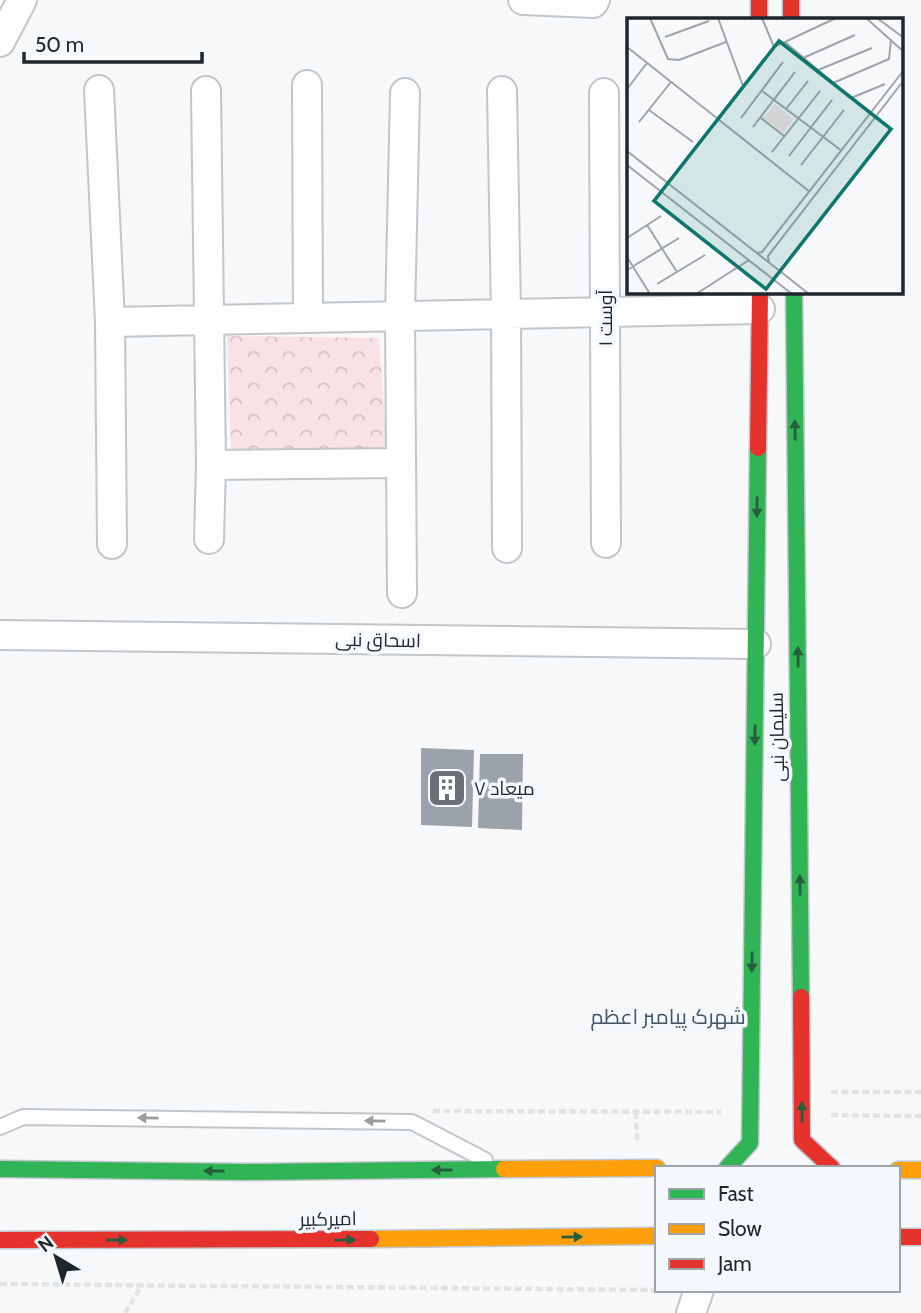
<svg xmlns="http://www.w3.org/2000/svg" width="921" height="1313" font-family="Cabin,Cairo,sans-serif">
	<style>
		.park { fill: url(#park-crowns) }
		.building { fill: #9aa2aa }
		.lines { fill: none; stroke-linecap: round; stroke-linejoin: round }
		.lane-casing { stroke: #c1c6cb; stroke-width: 18 }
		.street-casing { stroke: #c1c6cb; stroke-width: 32 }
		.fast-casing { stroke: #c1c6cb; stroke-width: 19 }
		.slow-casing { stroke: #c1c6cb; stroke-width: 19 }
		.jam-casing { stroke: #c1c6cb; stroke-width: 19 }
		.path { stroke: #e2e4e4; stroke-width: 4.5; stroke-dasharray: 7 3.5; stroke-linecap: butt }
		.lane { stroke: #fefefe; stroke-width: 14 }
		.street { stroke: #fefefe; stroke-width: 28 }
		.fast { stroke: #30b455; stroke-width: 16 }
		.slow { stroke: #ff9f0a; stroke-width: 16 }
		.jam { stroke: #e5322d; stroke-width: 16 }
		.oneway { fill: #265f3e }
		.oneway2 { fill: #9a9da0 }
		.labels { text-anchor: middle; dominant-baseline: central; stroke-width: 7; stroke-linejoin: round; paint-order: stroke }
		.street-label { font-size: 19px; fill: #1f272e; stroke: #f4f8fc }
		.poi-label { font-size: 19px; fill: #1f272e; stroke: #f4f8fc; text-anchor: start }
		.neighbourhood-label { font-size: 21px; fill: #445567; stroke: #f4f8fc }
		.inset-road { fill: none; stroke: #a0a4a8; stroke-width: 2 }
		.view { fill: #0f766e; fill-opacity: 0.15; stroke: #0f766e; stroke-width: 3.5 }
		.inset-edge { fill: none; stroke: #1f272e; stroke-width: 3.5 }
	</style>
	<defs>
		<pattern id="park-crowns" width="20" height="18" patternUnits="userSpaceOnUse" patternTransform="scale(1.75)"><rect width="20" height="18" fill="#f8e2e5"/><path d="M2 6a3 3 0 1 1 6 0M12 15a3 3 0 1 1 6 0" fill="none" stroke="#d4c2c5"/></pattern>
	</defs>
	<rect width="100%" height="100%" fill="#f6f8fa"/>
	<path class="park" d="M227,336l152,2 8,112h-156z"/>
	<path class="building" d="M421,748l53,2 -2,77 -51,-2z
		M480,754h43l-1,76 -44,-2z"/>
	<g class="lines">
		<defs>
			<path id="lane" d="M0,1127l23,-10 389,5 73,38"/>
			<path id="street" d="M523,0l70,3 2,-3
				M0,42l22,-42
				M307,85l1,233
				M99,90l11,232 2,222
				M206,91l5,374 -2,74
				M502,91l4,223 1,234
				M604,93l2,450
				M110,322l650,-13
				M211,465l190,-2
				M402,593l-2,-277 5,-223
				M0,635l756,9
				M691,1313l8,-23"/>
			<path id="fast" d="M794,292l7,705
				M727,1168l23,-25 8,-695
				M0,1169l245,3 259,-3"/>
			<path id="slow" d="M504,1169l153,-1
				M898,1170h23
				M371,1239l286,-3"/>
			<path id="jam" d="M759,0v19
				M791,0v19
				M758,448l2,-156
				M801,997l1,143 30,28
				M898,1237h23
				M0,1240l371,-1"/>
		</defs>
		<use href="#lane" class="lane-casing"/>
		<use href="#street" class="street-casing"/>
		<use href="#fast" class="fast-casing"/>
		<use href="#slow" class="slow-casing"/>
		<use href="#jam" class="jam-casing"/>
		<path class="path" d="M831,1092h90
			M433,1111l288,1
			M636,1112l1,28
			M831,1115l90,1
			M0,1284l657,6
			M125,1313l17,-28"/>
		<use href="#lane" class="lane"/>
		<use href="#street" class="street"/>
		<use href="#fast" class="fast"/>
		<use href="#slow" class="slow"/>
		<use href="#jam" class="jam"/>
	</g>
	<defs><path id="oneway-solid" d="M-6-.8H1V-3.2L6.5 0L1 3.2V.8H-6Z" transform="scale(1.75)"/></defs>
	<g class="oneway">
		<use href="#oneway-solid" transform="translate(795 430) rotate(-91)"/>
		<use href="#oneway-solid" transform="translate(757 507) rotate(91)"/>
		<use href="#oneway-solid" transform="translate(798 657) rotate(-91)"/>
		<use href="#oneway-solid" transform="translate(755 735) rotate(91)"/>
		<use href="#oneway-solid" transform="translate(800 885) rotate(-91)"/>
		<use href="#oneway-solid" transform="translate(752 962) rotate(91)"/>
		<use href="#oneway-solid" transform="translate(802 1112) rotate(-91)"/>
		<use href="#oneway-solid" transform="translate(442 1170) rotate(180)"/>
		<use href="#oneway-solid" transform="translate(214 1171) rotate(-180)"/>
		<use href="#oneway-solid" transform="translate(572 1237) rotate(-1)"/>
		<use href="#oneway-solid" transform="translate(117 1240)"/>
		<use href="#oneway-solid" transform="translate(345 1240) rotate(-1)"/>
	</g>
	<g class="oneway2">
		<use href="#oneway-solid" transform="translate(148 1118) rotate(-179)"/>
		<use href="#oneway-solid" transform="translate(375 1121) rotate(-179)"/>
	</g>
	<defs>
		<symbol id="building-square" viewBox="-11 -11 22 22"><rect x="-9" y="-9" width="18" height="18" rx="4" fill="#6a7075" stroke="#f4f8fc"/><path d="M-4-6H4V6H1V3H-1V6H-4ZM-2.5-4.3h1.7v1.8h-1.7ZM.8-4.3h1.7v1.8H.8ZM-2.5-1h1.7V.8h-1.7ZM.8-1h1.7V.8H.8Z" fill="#fff"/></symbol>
	</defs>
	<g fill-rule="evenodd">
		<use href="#building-square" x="425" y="766" width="44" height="44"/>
	</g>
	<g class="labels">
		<g class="street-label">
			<text transform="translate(605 318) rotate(-90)">آوست ١</text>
			<text transform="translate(378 640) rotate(1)">اسحاق نبی</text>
			<text transform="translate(777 737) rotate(-91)">سلیمان نبی</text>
			<text transform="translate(328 1219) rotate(-1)">امیرکبیر</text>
		</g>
		<g class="poi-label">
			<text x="474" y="788">میعاد ۷</text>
		</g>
		<g class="neighbourhood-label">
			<text x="668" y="1016">شهرک پیامبر اعظم</text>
		</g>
	</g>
	<g transform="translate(627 18)">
		<rect width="276" height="276" fill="#f6f8fa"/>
		<path d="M148,86l18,15 -10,14 -19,-15z" fill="#f8e2e5"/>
		<path class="inset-road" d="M23,0l18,41 11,1 47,-18M91,0l25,68M135,0l12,29M239,0l38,34M250,0l27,20M38,19l44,-16M158,24l66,56 34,-14M0,29l183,145M176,40l52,-23M191,52l54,-22M206,65l56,-24 2,-20M0,71l20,-26M135,73l80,60M159,91l22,-28M22,92l44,32M91,100l56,-71 62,-29M114,100l42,-56M134,100l23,18M12,104l32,-40M126,109l42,-55M0,133l182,143M145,134l48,-61M162,138l43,-56M0,147l165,129M174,147l43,-55M20,207l30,47M0,220l34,-22M129,235l6,-1 142,-182M0,239l23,37M142,245l-1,-7 136,-176M0,252l52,-32M30,266l48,-29M69,276l53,-34"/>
		<path class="view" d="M152,23l112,88 -125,160 -112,-88z"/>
		<rect width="276" height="276" class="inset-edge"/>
	</g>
	<rect x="655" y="1166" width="245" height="126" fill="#f4f8fc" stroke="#9fa4aa" stroke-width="2"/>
	<rect x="669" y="1189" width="35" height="10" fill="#30b455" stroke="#9fa4aa" stroke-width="2"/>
	<text x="718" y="1201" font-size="21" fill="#1f272e">Fast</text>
	<rect x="669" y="1224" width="35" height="10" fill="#ff9f0a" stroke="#9fa4aa" stroke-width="2"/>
	<text x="718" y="1236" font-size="21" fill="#1f272e">Slow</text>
	<rect x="669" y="1259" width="35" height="10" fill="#e5322d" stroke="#9fa4aa" stroke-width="2"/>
	<text x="718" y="1271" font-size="21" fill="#1f272e">Jam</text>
	<g transform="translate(56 1257) rotate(322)" stroke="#f4f8fc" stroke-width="5" paint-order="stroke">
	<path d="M0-5L12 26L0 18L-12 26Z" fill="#1f272e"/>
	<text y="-10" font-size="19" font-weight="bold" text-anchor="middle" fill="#1f272e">N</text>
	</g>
	<path d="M24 52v10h178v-10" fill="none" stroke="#1f272e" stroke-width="3.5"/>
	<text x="35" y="52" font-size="21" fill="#1f272e" stroke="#f4f8fc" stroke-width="5" paint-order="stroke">50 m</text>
</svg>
